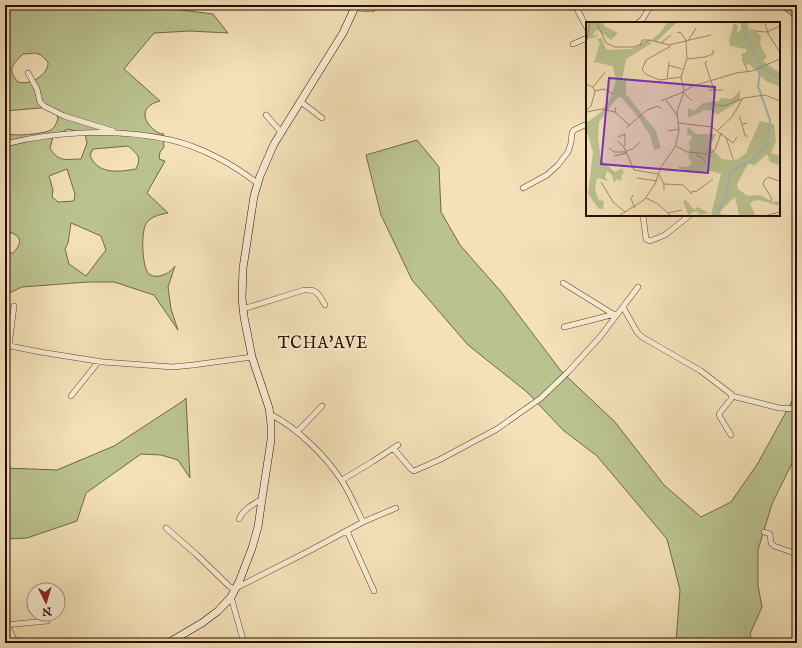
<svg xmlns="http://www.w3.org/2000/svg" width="802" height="648" font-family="'IM FELL English',serif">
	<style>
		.green { fill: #bac390; stroke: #726748; fill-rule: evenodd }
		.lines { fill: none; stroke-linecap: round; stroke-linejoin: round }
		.street-casing { stroke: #5c402e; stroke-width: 6 }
		.secondary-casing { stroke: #2a0b00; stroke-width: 8 }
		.street { stroke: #f8ecd2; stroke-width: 5 }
		.secondary { stroke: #f8ecd2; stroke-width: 7 }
		.labels { text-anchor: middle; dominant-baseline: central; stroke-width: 3; stroke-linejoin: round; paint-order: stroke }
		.quarter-label { font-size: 16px; letter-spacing: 1px; fill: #2a0b00; stroke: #f8ecd2 }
		.inset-river { fill: none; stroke: #9fbbb9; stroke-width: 2 }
		.inset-road { fill: none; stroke: #a38b6f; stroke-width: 1 }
		.view { fill: #7b2cbf; fill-opacity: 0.15; stroke: #7b2cbf; stroke-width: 2 }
		.inset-edge { fill: none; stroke: #2a0b00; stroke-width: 2 }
	</style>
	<rect width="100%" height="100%" fill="#f4e1b9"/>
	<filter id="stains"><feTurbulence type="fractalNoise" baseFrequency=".005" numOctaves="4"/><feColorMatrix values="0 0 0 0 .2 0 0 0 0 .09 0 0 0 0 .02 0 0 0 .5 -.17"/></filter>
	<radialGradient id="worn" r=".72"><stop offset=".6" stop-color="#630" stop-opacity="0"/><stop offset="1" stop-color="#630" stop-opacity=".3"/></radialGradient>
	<path class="green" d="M7,5h153l5,3 48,6 15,19 -38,-2 -36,2 -30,36 36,32c-24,6 -16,25 1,33l2,-1 1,14 -4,5 -1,7 6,2 -18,32 21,20c-6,1 -15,3 -20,8 -8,7 -6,44 0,52 8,8 23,0 27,-7l-7,21 3,22 7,21 -24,-35 -40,-13h-26l-66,5 -17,8v-42h8c4,-5 8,-8 6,-15l-6,-5h-5l-3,4v-104c7,4 35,1 44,-2 5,-2 7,-7 9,-12l-2,-7 -5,-5 -46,4v-105zM36,53l5,2 7,7c1,13 -19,24 -30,20 -11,-13 -6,-17 5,-28zM68,129l17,5 2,9 -6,16c-15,0 -22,4 -31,-11l3,-11zM128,146c9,8 14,10 8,23 -17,3 -39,6 -46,-14l3,-6zM67,169l8,25 -1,7 -16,1 -6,-5 1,-7 -4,-14zM71,223l30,13 5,14 -20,26 -17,-12 -4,-15 3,-6z
		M778,5h19v15z
		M417,140l22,27 2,45 19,33 42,48 59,78 54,51 49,63 37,32 30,-15 27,-39 39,-71v61l-25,51 -14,46v36l4,21 -12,27 3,9h-53v-5l-24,4 4,-52 -13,-51 -70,-83 -34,-26 -36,-38 -59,-47 -56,-65 -31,-65 -15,-60z
		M186,398l4,80 -12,-18 -17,-5 -20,-1 -55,39 -9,28 -50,17 -22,1v-71l52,2 57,-24 69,-45z"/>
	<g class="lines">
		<defs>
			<path id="street" d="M348,5l7,3 17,1
				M575,5l12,23
				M638,23l4,-3 9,-15
				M573,44l14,-6
				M28,73l9,16 3,13 4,4 20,10 49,15
				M301,102l21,16
				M266,115l15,17
				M5,144c52,-13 113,-16 166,-4 30,7 62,24 86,43
				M523,188l24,-13 11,-10 10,-13 3,-9 1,-10 2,-3 13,-6
				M643,215l3,24 4,2 15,-6 25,-20
				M563,283l50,31
				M623,307l14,25 5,5 59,34 30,23v5l-12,15 1,3 11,18
				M243,309l61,-19c14,-1 14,4 21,15
				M564,327l51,-13
				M5,345l35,7 63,10 70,5 20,-2 59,-8
				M9,346l5,-40
				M71,396l28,-35
				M732,396l47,12 18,1
				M270,414c27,14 55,41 72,67 8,12 14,27 21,41
				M297,432l25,-26
				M393,448l18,21 3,2 25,-11 58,-31 44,-31 27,-26 32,-35 38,-50
				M342,480l30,-18 26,-17
				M239,519c4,-10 15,-15 23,-20
				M166,528l31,27 32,31 3,2h4l75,-38 52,-28 33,-14
				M347,531l27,60
				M764,532l6,2 1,9 3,3 23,8
				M5,542l1,2
				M231,597l13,46
				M5,625l42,-4
				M7,625l9,18"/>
			<path id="secondary" d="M168,643l34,-20 16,-12 13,-14 8,-15 13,-34 6,-21 4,-28 9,-59v-16l-2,-16 -17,-51 -8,-40 -2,-19 1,-30 11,-72 6,-20 14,-32 69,-111 13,-28"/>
		</defs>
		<use href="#street" class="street-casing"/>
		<use href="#secondary" class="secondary-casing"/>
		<use href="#street" class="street"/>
		<use href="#secondary" class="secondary"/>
	</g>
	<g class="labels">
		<g class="quarter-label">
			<text x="323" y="344">TCHA'AVE</text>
		</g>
	</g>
	<g transform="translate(586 22)">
		<rect width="194" height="194" fill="#f4e1b9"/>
		<path d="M0,1h17l1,3 14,7 -7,7 -9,-7 -6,-3 -3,5 3,1 2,-5 -1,6 -10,2zM81,1h9l-20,19 -5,-2 9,-7zM148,1l4,3 -1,7 4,-4v-6h7l1,7 3,-2 9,8 -1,8 7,13 -4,4 17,12v14l-14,-6 -17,-17 -3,1 -5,-11 5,-2v-3l-16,-3 -1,-5zM15,16l5,11 4,1 21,-1 18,-8 3,2 -26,16 -4,21h4v14l30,37 5,17 -7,2 -4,-15 -12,-18 -17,-20 -4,1 -18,24 -1,16 3,22 14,12 7,-4 2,5 -3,3 1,5 -5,-2 -3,4 -2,-8 -5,-4 -2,6 3,4 -11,-3 -2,12 4,10 5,1 -1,8h-4l-11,-15 5,-42 -7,-23v-6l15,-11 10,-15 5,-17 -3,-14 -19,-4 6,-19 -3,-4zM154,68v10l-23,15 -4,-4 -8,-1 -17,8v-10l6,3 9,-8 16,-2 2,-3 11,1zM174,99l14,3 2,17 -5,12 9,3v6l-2,3 -8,-3 -3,-8 -12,11 -7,-1 -11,20 1,5 10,7 12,-1 13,7 5,-1 2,5 -21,-6 -6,1 -3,3 5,11h-16l-4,-18 -14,13 -1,4 4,1h-13l10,-41 -11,-3 -19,2 -11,-4 -2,-3 10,1 4,-5 -4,-4 2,-12 -2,-3 4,-5 -1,-3 -4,1 1,-9 8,7h20l-6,13 12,12 9,1 7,-1 8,-6zM100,178l8,10 3,-3 12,6 -9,2 -4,-4 -8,4 -5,-14z" fill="#bac390"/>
		<path class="inset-river" d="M157,1l1,8 17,36 19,12M131,193l9,-20 5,-24 20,-10 17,-19 2,-22 -12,-34 3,-19"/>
		<path class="inset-road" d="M11,1l9,20 9,4h19l16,-7 19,5 17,-4 1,17 -6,19 3,14M179,1l3,10 12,20M169,9l12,1 13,-6M91,11l3,-1 6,8M99,19l26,-6M102,19l8,-13M75,21l10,-8M0,22l4,-21M54,24l2,-6h8M85,24l-25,14 -4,10 5,5 13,5 21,-3M156,36l6,14M101,37l18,-2 8,-3v-4M121,39l-2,2 9,27M82,43l14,4M81,57l2,-17M0,62l7,3 2,5 -4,14 -5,5M7,65l12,-15M123,68h14M9,69l9,-2 9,5M80,78l11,15M75,79l22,-9 9,9M127,79l2,4 9,1 18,-7M30,85l-1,5 14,13M0,90l16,-3 13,3M153,94l3,8 5,-1M92,101l34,4 21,16 4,-6M156,102l3,12h3M40,106l21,-18 11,-4 3,3M82,107l1,2 10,-2M132,108l14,-13 11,-19 22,-3 15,6M32,115l7,-3v12M140,115l7,22M32,119l6,6 10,23 25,4M90,124l11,6 22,2 6,-4 6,-17M23,126l5,4h12M40,129l7,-2 7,-7M110,133l7,3 2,5M28,134l13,-3M73,153l5,9v6M51,156l20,3M178,159l-1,3 9,15 -1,2M178,159l4,-4 11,4M15,160l12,20 12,10M78,162l19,1 9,9M105,170l6,-1 16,-12M47,173l-2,4 4,9M60,176l12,6 12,11M82,191l14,-3M34,193l24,-15 11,-16 6,-17 14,-20 4,-16 -2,-19 7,-21 9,-5 43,-13 16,-2 28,-12M182,193l12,-3"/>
		<path class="view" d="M23,56l106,9 -7,86 -107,-9z"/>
		<rect width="194" height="194" class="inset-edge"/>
	</g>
	<rect width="802" height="648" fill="none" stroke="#f4e1b9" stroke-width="20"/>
	<rect x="6" y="6" width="790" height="636" fill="none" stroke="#2a0b00" stroke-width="2"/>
	<rect x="10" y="10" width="782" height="628" fill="none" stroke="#2a0b00"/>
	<g transform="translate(46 602) rotate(175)"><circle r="19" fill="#f8ecd2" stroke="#a6927e"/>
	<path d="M0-3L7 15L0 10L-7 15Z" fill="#8f2418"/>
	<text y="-6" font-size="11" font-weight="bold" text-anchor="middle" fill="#2a0b00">N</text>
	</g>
	<rect width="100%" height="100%" filter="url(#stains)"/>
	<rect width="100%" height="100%" fill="url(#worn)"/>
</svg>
